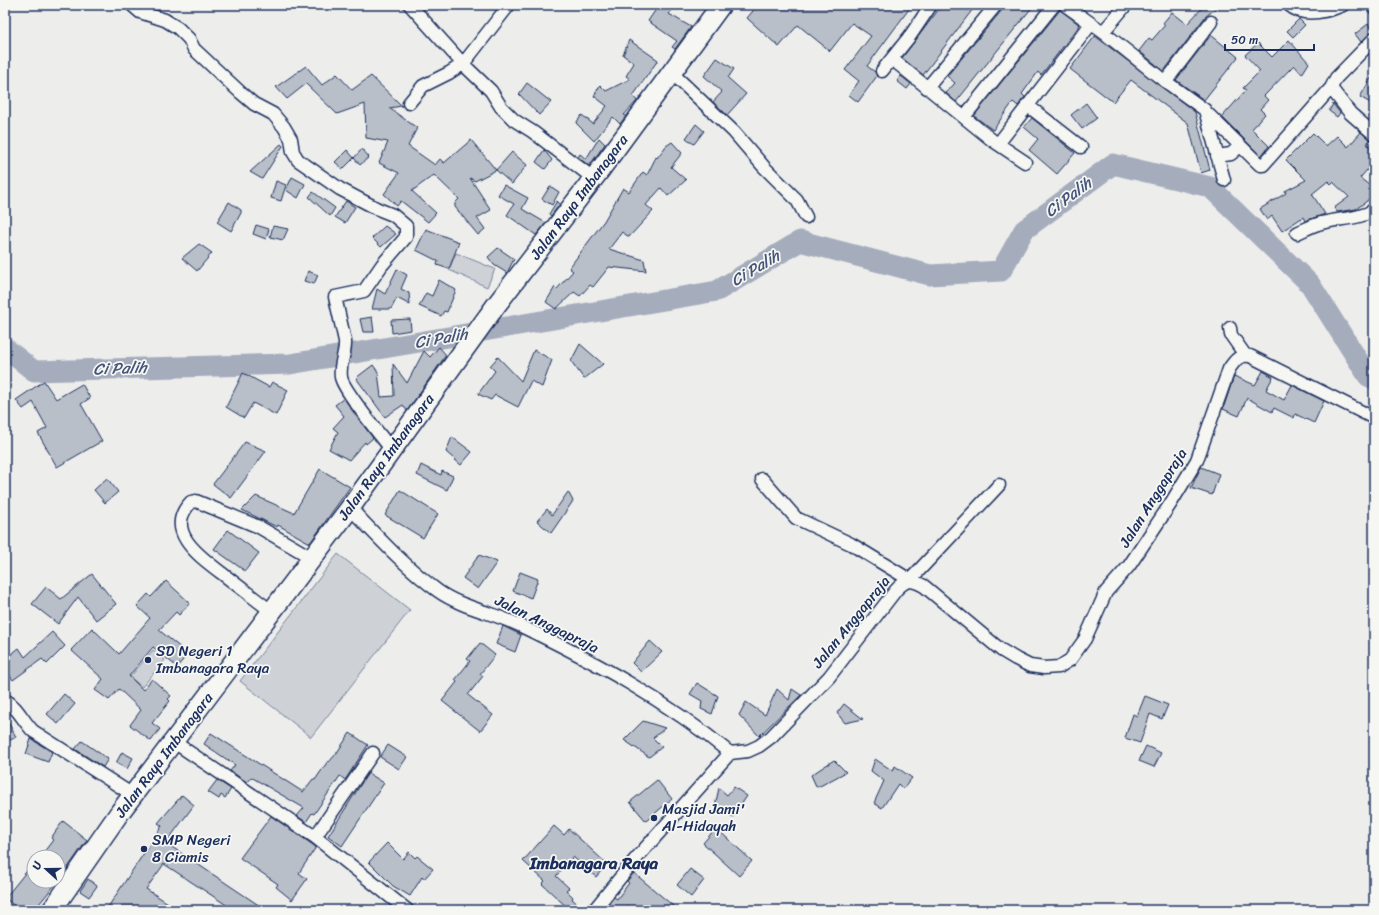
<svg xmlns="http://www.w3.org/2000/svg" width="1379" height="915" font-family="Sriracha,sans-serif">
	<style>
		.green { fill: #ced2d7; stroke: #74809a }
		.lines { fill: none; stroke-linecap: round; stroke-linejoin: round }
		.river { stroke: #a5acbc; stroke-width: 21 }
		.building { fill: #b9bfc8; stroke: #1b2f5e }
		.minor-casing { stroke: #1b2f5e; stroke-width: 15 }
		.tertiary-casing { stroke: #1b2f5e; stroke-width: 18 }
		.trunk-casing { stroke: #1b2f5e; stroke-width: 22 }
		.minor { stroke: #f6f6f2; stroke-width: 12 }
		.tertiary { stroke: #f6f6f2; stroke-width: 15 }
		.trunk { stroke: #f6f6f2; stroke-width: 19 }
		.poi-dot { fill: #1b2f5e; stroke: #f6f6f2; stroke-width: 1.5 }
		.labels { text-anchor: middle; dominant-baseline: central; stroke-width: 3.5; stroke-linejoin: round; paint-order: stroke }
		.street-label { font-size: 15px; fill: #1b2f5e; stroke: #f6f6f2 }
		.poi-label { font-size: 15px; fill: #1b2f5e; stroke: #f6f6f2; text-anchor: start }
		.water-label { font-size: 16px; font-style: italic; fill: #44547a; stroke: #f6f6f2 }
		.quarter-label { font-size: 17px; font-weight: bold; fill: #1b2f5e; stroke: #f6f6f2 }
	</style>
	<rect width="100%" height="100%" fill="#edeeec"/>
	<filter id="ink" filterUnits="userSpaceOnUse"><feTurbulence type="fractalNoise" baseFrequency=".025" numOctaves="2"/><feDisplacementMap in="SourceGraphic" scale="8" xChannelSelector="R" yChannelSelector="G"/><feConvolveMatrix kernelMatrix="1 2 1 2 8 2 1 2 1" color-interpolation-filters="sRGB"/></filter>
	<g filter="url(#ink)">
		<path class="green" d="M456,253l39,16 -8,18 -38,-17z
			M338,554l72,56 -99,127 -71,-56z
			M153,650l12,10 -23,27 -12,-10z"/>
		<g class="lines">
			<path class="river" d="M5,348l29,23 256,-7 427,-73 83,-50 130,34 71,-4 23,-41 89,-66 97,23 100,97 58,92 6,3"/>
		</g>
		<path class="building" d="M659,5h17l-7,9 22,13 -16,22 -3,-2 5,-6 -29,-20z
			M758,5h154l-45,61 8,6 2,4 -19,26 -9,-7 10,-14 -14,-11 26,-34 -19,-13 -22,28 -32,-26 -19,22 -32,-29z
			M942,5h34l-53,70 -21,-17z
			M1003,5h31l-78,97 -10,-9 9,-10 -8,-7 55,-66z
			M1205,5h15l-15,12 -41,54 -25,-20 10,-13 3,2 13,-15 -2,-2 9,-11 15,12z
			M1060,10l20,15 -39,50 -3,-3 -16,22 3,3 -7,9 -5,-4 -20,28 -19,-14z
			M1299,19l6,6 -12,12 -6,-6z
			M1368,24l6,8 -5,2 -8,8 -6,-8z
			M1211,35l27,22 -34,43 -28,-20z
			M1095,36l100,76 15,58 -9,3 -13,-50 -57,-43 -18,22 -43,-33z
			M629,40l29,20 -25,36 4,5 -13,14 2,1 -6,8 -7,-7 -19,24 -18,-18 6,-8 11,9 14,-18 -13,-10 6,-11 6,6 24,-12 -4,-3 8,-13 -11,-8z
			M1289,40l20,23 -7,11 -8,-9 -30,31 4,4 -8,9 5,5 -13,15 17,17 -8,10 -39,-39 24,-27 -3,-2 17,-17 -15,-16 13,-12 14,14z
			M717,58l17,11 -6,9 18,16 -19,21 -14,-13 9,-10 -18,-16z
			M306,66l16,19 15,-11 15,16 19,-14 31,30 -13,2 28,20 -9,18 27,19 5,-6 4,4 27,-23 25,30 -21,11 -5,-3 21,32 -14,8 8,11 -7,6 -23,-28v-4l4,-4 -25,-24 -22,16 24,22 -8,9 -27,-21 -4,5 -13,-12 15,-21 -20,-10 9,-21 -22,-4 -1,-34 -28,10 -31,-30 -19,15 -11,-12z
			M1374,73v32l-14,-8z
			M901,76l10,8 -4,5 -10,-8z
			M527,83l24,19 -12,13 -20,-21z
			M1086,103l11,15 -15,11 -11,-14z
			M1333,104l7,9 -3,4 -8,-6z
			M1032,118l43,35 -18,21 -28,-24 9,-11 -14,-12z
			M696,124l8,7 -10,13 -8,-6z
			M1361,132l9,8 -3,4 7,6v12l-14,16 14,11v3l-7,9 -11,8 -19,3 -3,-4 15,-11 -16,-15 -2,2 -3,-3 -16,13 13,20 -20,7 -2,-4 -21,14 -10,-15 -5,4 -7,-11 26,-16 -1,-2 21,-11 -20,-20 27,-27 13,13 11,-10 11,11z
			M599,138l6,6 -16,22 -11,-9 2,-3 6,5z
			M672,142l10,11 -11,14 15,13 -18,16 -7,-8 -15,17 7,6 -24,26 -7,-5 -13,17 35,11 2,11 -37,-4 -16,20 -3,-2 -10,11 -6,-4 -18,17 -10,-7 9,-15 2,2 16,-18 -4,-3 35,-47 19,-33 6,4 14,-20 4,3 9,-18 1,1 9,-12z
			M281,144l2,2 -21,33 -12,-7z
			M362,149l7,8 -9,8 -6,-7z
			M347,150l7,8 -11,11 -8,-7z
			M544,150l8,10 -7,9 -9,-7z
			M512,152l15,13 -15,19 -16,-14z
			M292,177l13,7 -7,14 -12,-8z
			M276,181l10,4 -5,16 -10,-3z
			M504,185l24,13 -6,11 24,14 -10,12 -29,-20 7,-11 -16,-9z
			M550,186l9,6 -7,13 -10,-6z
			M313,192l22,16 -5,8 -21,-19z
			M346,201l9,6 -10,16 -10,-6z
			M557,201l3,3 -9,12 -2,-2z
			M229,202l12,8v3l-10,18 -14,-9z
			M256,225l13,4 -3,10 -13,-5z
			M273,226l15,3 -5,11 -13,-3z
			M385,226l11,8 -15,13 -9,-9z
			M426,229l33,13 -10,27 -12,-4 1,-4 -22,-11z
			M199,244l13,9 -15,18 -15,-13z
			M498,248l16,11 -7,14 -13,-8 -6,-8z
			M397,269l10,6 -6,14 8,4 1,12 -13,-7 -6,11h-19l5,-20 8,5z
			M308,271l10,4 -4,9 -10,-3z
			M439,280l17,10 -9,22 -3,-1 -3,5 -22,-10 7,-13 6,3z
			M372,317l2,15h-11l-3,-13z
			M410,319l1,11 -19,3 -1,-13z
			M580,344l23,20 -19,15 -13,-18z
			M439,347l7,8 -39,56 -4,-6 -18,12 -29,-39 17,-13 5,7 3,25 13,-1 -1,-32 14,19 17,-32 6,6z
			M534,350l18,10 -10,27 -11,-6 -13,26 -23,-12 -4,5 -13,-6 17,-23 -5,-5 8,-9 23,24z
			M1263,371l10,6 -7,13 18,10 8,-15 32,16 -10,22 -19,-9 -1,4 -20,-10 -2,4 -25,-14 -8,18 -16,-7 11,-33 21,9z
			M243,373l26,14 3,-5 16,8 -12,25 -23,-12 -9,15 -18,-11z
			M44,381l12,18 26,-15 8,14 -9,6 21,37 -45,26 -19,-34 9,-5 -14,-26 -10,7 -7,-9z
			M344,398l29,40 -7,6 -1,-2 -16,18 -20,-11 9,-17 -5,-4 11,-12 -9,-11z
			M452,437l20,15 -11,13 -15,-13z
			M245,442l21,9 -35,47 -18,-14z
			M421,465l20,10 1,-4 11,5 -6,14 -30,-15z
			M1201,467l18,7 -7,21 -21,-7z
			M320,469l30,18 -40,56 -32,-18 -1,2 -35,-17 14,-14 38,17z
			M107,478l11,14 -13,11 -11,-13z
			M400,490l38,24 -15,24 -38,-23z
			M568,492l5,9 -22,32 -14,-12 10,-12 5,6z
			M228,530l31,23 -14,18 -31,-22z
			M479,555l18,7 -19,27 -15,-11z
			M520,572l18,7 -7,19 -18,-7z
			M92,574l24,30 -20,16 -18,-23 -20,27 -26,-20 14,-17 15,12z
			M166,581l24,22 -11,12 -3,-3 -17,18 29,24 -11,13 -24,-20 -24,29 14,14 9,-11 19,17 -3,3 2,2 -18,22 8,6 -9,12 -21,-16 11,-15 -22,-21 -10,11 -14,-10 8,-11 -32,-29 21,-22 27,26 31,-36 -13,-12 11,-12 3,3z
			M503,626l18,9 -6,17 -19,-8z
			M52,632l13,14 -18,18 -5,-5 -29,21 -8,-11v-10l14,-11 6,9z
			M650,641l12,11 -21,20 -9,-9z
			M480,643l15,12 -15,19 3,2 -15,19 25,20 -13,16 -38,-30 15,-19 -2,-2 15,-19 -3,-2z
			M697,683l21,13 -6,18 -11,-5 1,-8 -12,-7z
			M777,689l12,11 3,-11 9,6 -42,41 -20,-21 7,-13 19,13z
			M64,694l11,10 -17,20 -11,-10z
			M1145,696l23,9 -6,14 -12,-5 -10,29 -15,-5 8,-24 4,2z
			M844,704l19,15 -18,4 -8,-10z
			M5,716l11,21 -11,6z
			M643,721l22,7 -12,10 9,9 -13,10 -25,-17z
			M211,733l92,59 10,-13 2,1 13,-19 1,1 7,-8 14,-21 18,12 -23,35 -5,-4 -26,38 -2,-1 -6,9 -9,-6 7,-8 -53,-31 -4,5 -17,-11 5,-6 -31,-21z
			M31,739l21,13 -4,10 -22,-8z
			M82,741l26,18 -5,8 -28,-18z
			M388,745l19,12 -8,12 -19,-12z
			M1146,746l15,7 -7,14 -15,-6z
			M122,752l11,6 -6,11 -11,-6z
			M875,759l18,12 2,-5 17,12 -9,11 -5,-5 -16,24 -8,-5 10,-22 -13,-10z
			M834,760l12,12 -26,14h-4l-5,-11z
			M368,773l16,10 -42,63 -14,-10z
			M217,780l14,9 -6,9 -4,-3 -2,4 -11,-7z
			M657,780l15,19 -26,22 -16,-19z
			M734,787l13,9 -14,21 -18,-11 4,-18 8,7z
			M182,795l12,10 -28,38 100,67h-41l3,-4 -64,-42 -18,25 33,21h-73l56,-84 -4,-3z
			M271,816l45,31 -17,26 8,6 -15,21 -16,-13 2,-3 -38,-26z
			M63,821l24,19 -29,42v-25h-18l13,-17 -2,-2z
			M554,826l10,9 5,-6 38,35 -11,13 -23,-20 -17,19 13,12 -3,2 7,7 -1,2 13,11h-15l-28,-26 3,-3 -22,-20z
			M716,828l36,33 -13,15 -36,-33z
			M387,843l16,16 6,-7 6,6 2,-2 16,13 -9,10 -2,-2 -12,19 -17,-10 -24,-24z
			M34,862v19h24l-24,29h-15l-14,-12z
			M690,869l14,11 -13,17 -14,-12z
			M634,873l44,37h-45l-6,-5 -4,5h-19l10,-13 3,2 12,-16 -2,-2z
			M88,879l9,7 -8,11 -9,-6z"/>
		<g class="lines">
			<defs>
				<path id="minor" d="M132,5l8,7 25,8 13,8 11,11 5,10 47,44 13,11 19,10 11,13 7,12 2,13 5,8 42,29 38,20 15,6 13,11v11l-24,28 -18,26 -29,6 10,44c1,12 -6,23 -4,36 1,11 42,62 51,73
					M509,5l-46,59 28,27 10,16 13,13 19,12 60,46
					M1065,5l38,27 55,44 47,34 19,70
					M1289,5c15,13 37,7 54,0
					M1103,32l23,-27
					M1374,39l-38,39 -5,10 19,25 24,21
					M892,59l100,81 33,22
					M882,71l28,-35 21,-31
					M672,73l62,59 30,35 33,33 9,17
					M1166,81l45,-59
					M927,88l69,-83
					M409,103l14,-17 26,-13 14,-9 -53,-59
					M1027,105l54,42
					M1207,113l53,52h3l68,-77
					M964,117l90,-112
					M998,144l93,-120
					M1217,156l14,-2 9,-8
					M1297,233c7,-3 14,-7 21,-9 18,-6 40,-4 56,-14
					M1230,328l1,7 14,20
					M762,479l34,39 55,26 59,36 89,-95
					M350,508c27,28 56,60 88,83 24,17 57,22 83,35 73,35 146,75 209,127l18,-2 11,-5 12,-9 58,-60 67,-87c10,-11 16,-11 28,-4l77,64 15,9 14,7 14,2 15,-1 11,-7 15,-21 21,-47 23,-26 42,-63 26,-43 32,-91c6,-9 11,-15 21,-13l124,62
					M272,612c-15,-12 -30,-23 -44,-34 -23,-18 -67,-45 -37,-76l5,-1 63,26 53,31
					M5,700c12,6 18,21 28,31l100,64
					M174,742l141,95 92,73
					M315,837l58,-84
					M594,910l39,-48 97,-109"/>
				<path id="tertiary" d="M1374,5v1"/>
				<path id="trunk" d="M52,910l68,-98 230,-304 147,-204 103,-134 121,-165"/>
			</defs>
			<use href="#minor" class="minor-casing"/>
			<use href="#tertiary" class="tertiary-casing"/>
			<use href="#trunk" class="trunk-casing"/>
			<use href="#minor" class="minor"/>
			<use href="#tertiary" class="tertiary"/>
			<use href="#trunk" class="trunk"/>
		</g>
	</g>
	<g class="poi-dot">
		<circle cx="148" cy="660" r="4"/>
		<circle cx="654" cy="818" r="4"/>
		<circle cx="144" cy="849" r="4"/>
	</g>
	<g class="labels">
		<g class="street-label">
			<text transform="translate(579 197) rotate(-53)">Jalan Raya Imbanagara</text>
			<text transform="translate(386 457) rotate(-54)">Jalan Raya Imbanagara</text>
			<text transform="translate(1153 498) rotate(-58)">Jalan Anggapraja</text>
			<text transform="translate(851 622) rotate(-51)">Jalan Anggapraja</text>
			<text transform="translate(547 624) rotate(26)">Jalan Anggapraja</text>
			<text transform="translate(164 755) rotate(-53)">Jalan Raya Imbanagara</text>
		</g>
		<g class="poi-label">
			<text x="156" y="651">SD Negeri 1<tspan x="156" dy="17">Imbanagara Raya</tspan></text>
			<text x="662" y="809">Masjid Jami'<tspan x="662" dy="17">Al-Hidayah</tspan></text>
			<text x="152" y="840">SMP Negeri<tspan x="152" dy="17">8 Ciamis</tspan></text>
		</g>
		<g class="water-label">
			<text transform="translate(1068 197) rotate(-37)">Ci Palih</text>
			<text transform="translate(755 268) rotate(-31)">Ci Palih</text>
			<text transform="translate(441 338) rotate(-10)">Ci Palih</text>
			<text transform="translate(120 368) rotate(-2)">Ci Palih</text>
		</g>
		<g class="quarter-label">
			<text x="594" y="863">Imbanagara Raya</text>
		</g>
	</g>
	<rect width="1379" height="915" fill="none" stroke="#f6f6f2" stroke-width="20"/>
	<rect x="10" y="10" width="1359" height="895" fill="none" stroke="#1b2f5e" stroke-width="1.5" filter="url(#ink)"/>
	<g transform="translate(46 869) rotate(291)"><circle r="19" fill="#f6f6f2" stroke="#9ea6b7"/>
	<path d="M0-3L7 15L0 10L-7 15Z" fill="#1b2f5e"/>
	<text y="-6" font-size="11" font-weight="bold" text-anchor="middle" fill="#1b2f5e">U</text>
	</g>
	<path d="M1225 44v6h89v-6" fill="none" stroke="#1b2f5e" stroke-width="2"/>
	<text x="1231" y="44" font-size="12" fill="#1b2f5e" stroke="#f6f6f2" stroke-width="3" paint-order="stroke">50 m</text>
</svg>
